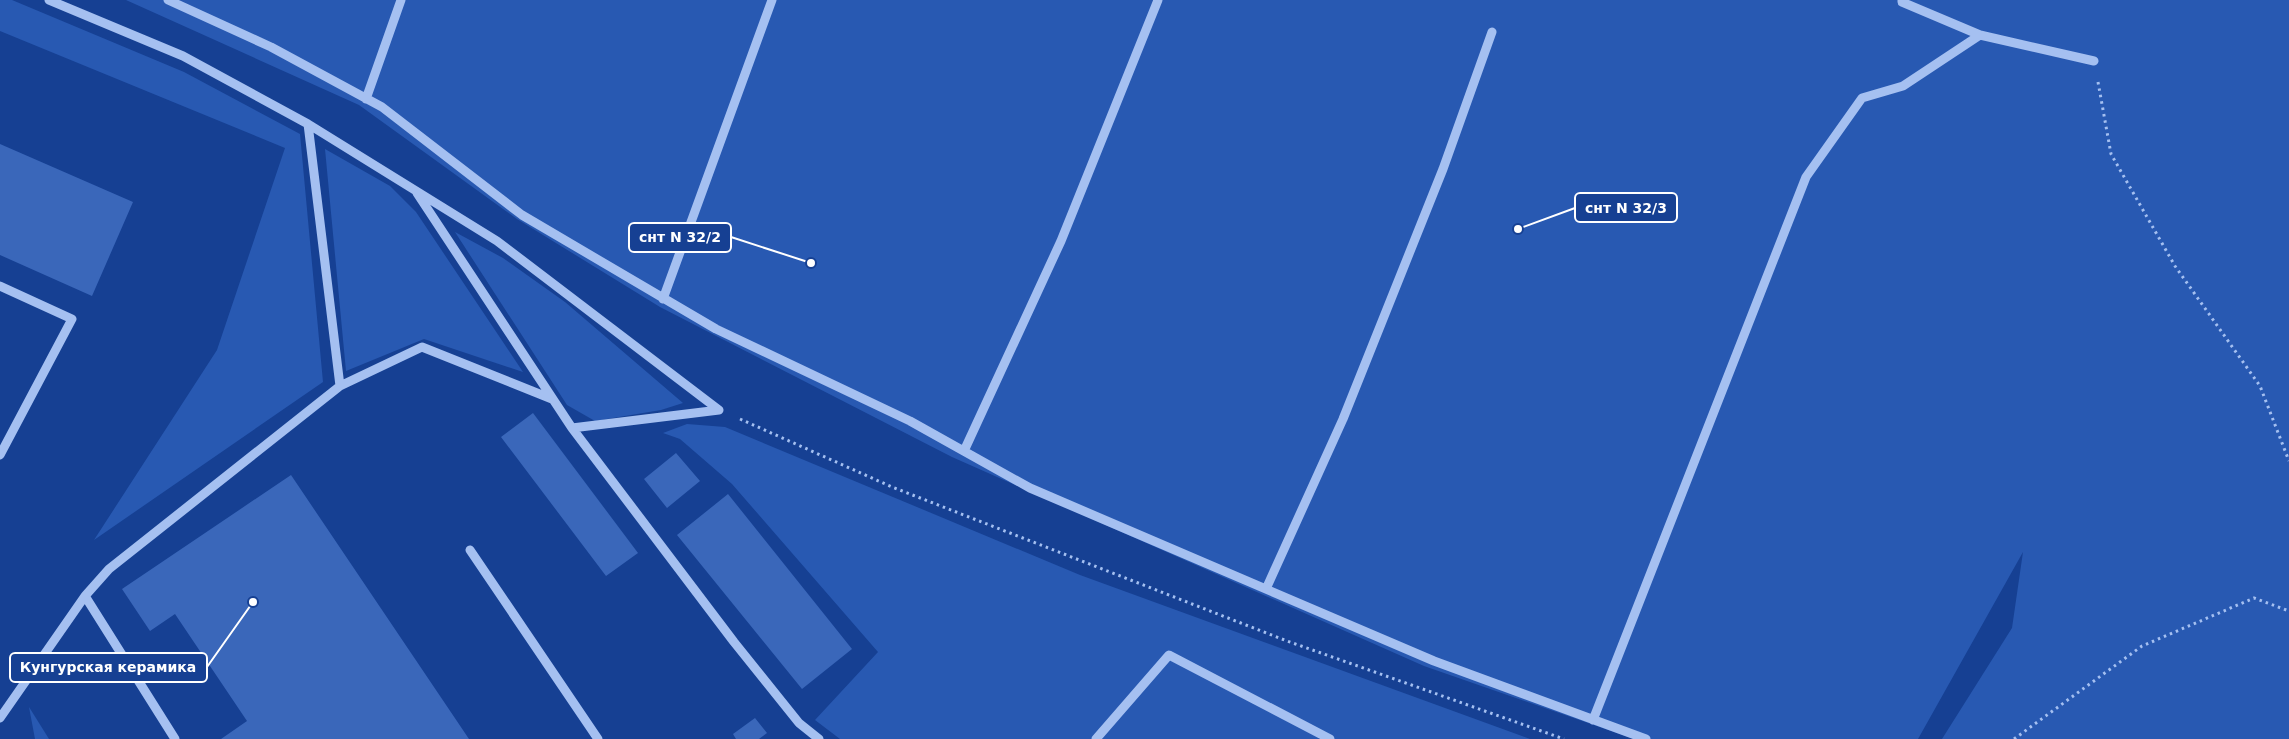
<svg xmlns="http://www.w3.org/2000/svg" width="2289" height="739" font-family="'DejaVu Sans',sans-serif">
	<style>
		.green { fill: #2859b2 }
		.building { fill: #3a67ba }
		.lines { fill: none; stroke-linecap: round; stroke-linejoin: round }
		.path { stroke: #a5c0f1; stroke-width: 3; stroke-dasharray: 2.5 4; stroke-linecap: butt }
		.minor { stroke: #a5c0f1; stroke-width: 9 }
		.leader { fill: none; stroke: #fff; stroke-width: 2 }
		.callout-dot { fill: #fff; stroke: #164093; stroke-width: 2 }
		.callout { fill: #164093; stroke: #fff; stroke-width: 2 }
		.callout-label { font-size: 14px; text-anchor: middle; font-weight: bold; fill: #fff }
	</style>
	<rect width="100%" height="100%" fill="#164093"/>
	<path class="green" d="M0,0h12l172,72 116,62 23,248 -229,158 123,-190 68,-202 -285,-117z
		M126,0h2163v739h-347l70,-111 11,-76 -105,187h-284l-210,-73 -472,-209 -292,-150 -143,-88 -158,-114z
		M325,149l65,37 26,26 107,160 -99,-33 -78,32z
		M455,232l48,26 62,44 118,101 -22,7 -66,11 -28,-16z
		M687,424l38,3 355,148 450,164h-690l-25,-19 63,-68 -146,-168 -52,-45 -17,-6z
		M29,707l20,32h-14z"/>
	<path class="building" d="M0,144l133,58 -41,94 -92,-41z
		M533,413l105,140 -32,23 -105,-139z
		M676,453l24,28 -33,27 -23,-29z
		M291,475l178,264h-248l26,-18 -72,-107 -25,17 -28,-42z
		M728,494l124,155 -50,40 -125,-154z
		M755,718l12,15 -8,6h-23l-3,-5z"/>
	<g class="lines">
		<path class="path" d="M2098,82l13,72 64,112 85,120 29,75
			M740,419l152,68 395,154 277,98
			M2014,739l128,-93 112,-48 35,13"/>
		<path class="minor" d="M49,0l134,56 125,68 189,117 222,169
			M168,0l103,47 111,60 140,108 194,114 194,92 120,67 404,173 212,78
			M1902,0v2l78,33 114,26
			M366,99l35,-99
			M308,124l32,262
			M417,193l155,235 162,214 65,81 20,16
			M0,286l72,33 -72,136
			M663,299l109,-299
			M572,428l147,-18
			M964,451l97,-210 97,-241
			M470,550l128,189
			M1266,589l77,-170 100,-250 49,-137
			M85,596l90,143
			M0,718l85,-122 24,-27 231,-183 82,-39 130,52
			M1593,720l213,-543 56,-79 41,-12 77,-51
			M1096,739l73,-84 161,84"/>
	</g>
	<path class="leader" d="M1518 229L1575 208M811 263L731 237M253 602L207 667"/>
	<g class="callout-dot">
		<circle cx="1518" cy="229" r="5"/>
		<circle cx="811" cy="263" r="5"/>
		<circle cx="253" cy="602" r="5"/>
	</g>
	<g class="callout">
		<rect x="1575" y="193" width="102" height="29" rx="5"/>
		<rect x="629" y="223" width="102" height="29" rx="5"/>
		<rect x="10" y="653" width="197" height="29" rx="5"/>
	</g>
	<g class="callout-label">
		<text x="1626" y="213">снт N 32/3</text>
		<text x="680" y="242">снт N 32/2</text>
		<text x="108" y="672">Кунгурская керамика</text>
	</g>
</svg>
